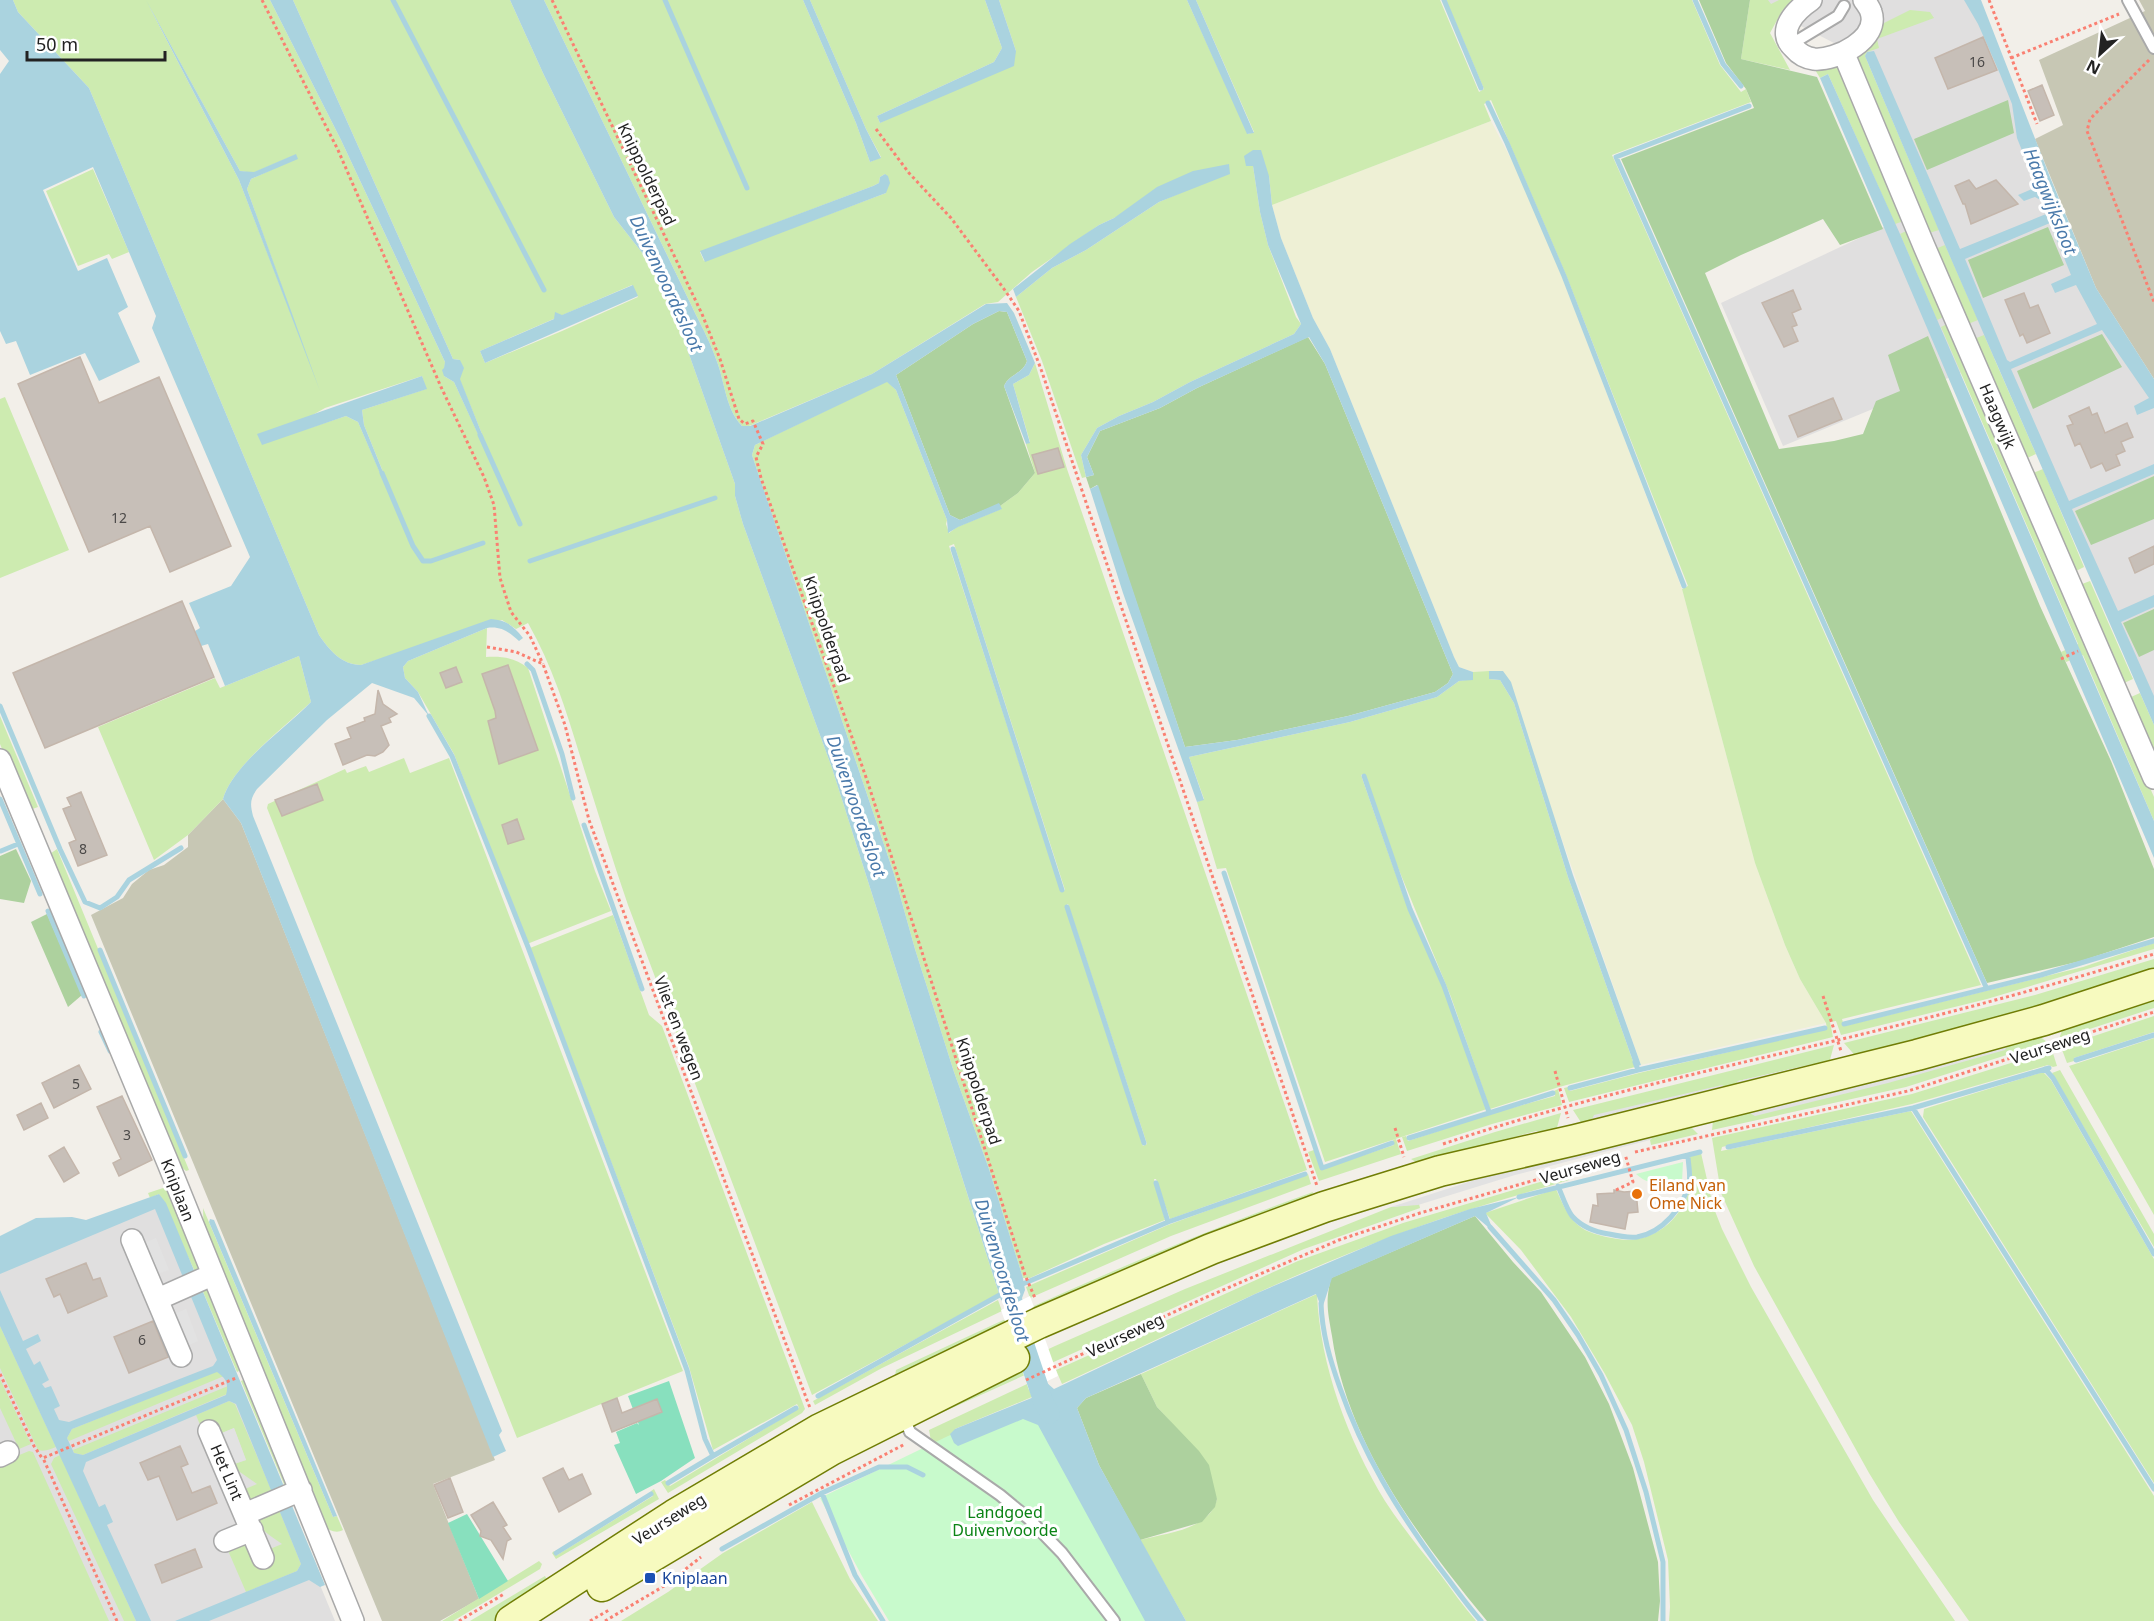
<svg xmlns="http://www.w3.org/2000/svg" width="2154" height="1621" font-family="'Noto Sans',sans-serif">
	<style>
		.residential { fill: #e0dfdf }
		.construction { fill: #c7c7b4 }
		.farmland { fill: #eef0d5 }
		.grass { fill: #cdebb0; fill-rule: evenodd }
		.forest { fill: #add19e }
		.park { fill: #c8facc }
		.pitch { fill: #88e0be }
		.parking { fill: #e2e2e2 }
		.water { fill: #aad3df; fill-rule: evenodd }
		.pier { fill: #fff }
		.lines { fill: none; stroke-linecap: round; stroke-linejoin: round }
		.stream { stroke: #aad3df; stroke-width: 5 }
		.canal { stroke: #aad3df; stroke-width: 20 }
		.building { fill: #c7bfb8; stroke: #c4b6ab; stroke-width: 1.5 }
		.lane-casing { stroke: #a9a9a9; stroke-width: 14 }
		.street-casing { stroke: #a9a9a9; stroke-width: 24 }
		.secondary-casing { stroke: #707d05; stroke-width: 33 }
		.path { stroke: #fa8072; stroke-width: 3; stroke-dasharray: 3 3; stroke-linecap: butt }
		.lane { stroke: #fff; stroke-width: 10 }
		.street { stroke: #fff; stroke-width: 21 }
		.secondary { stroke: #f7fabf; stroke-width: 30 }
		.food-dot { fill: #e8710a; stroke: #fff; stroke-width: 2 }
		.transit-dot { fill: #1a4fb4; stroke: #fff; stroke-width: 2 }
		.labels { text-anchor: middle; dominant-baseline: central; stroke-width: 6; stroke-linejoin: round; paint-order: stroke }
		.number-label { font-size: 14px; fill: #4b4948 }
		.street-label { font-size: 16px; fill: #222; stroke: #fff }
		.food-label { font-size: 16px; fill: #c56008; stroke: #fff; text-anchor: start }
		.park-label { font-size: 16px; fill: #0c8416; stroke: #fff }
		.transit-label { font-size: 16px; fill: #164399; stroke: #fff; text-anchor: start }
		.water-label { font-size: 18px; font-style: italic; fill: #4a7aab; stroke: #fff }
	</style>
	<rect width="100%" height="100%" fill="#f2efe9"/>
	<path class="residential" d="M1759,0h213l117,286 65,99v325l-155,-353 -216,89 -62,-143 213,-100 -61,-140 -111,-57z
		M160,1200l175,421h-335v-369l87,-23z"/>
	<path class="construction" d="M2139,0h15v379l-58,-91 -61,-149 28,-14 -24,-65 106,-49z
		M223,799l18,24 254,637 -62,24 46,115 -39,22h-58l-291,-706 32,-17 9,-14 17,-14 15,-5 24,-18v-12z"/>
	<path class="farmland" d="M1491,121l29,55 42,101 120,312 73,274 30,82 15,34 26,44 -185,42 -138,-394 -30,1 -14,-5 -5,-10 -124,-308 -17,-31 -32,-80 -9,-33z"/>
	<path class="grass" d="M13,0h257l71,140 104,222 -1,14 10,6 58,125 -53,-129 1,-18 -7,-1 -160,-359h217l33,73 71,144 48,61 73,206v12l8,28 89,244 167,526 -187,101 -184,-490c-17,-49 -32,-99 -48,-149 -14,-46 -28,-91 -52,-133l-12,6 -14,-9 -141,45c-19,0 -32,-15 -42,-30l-230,-547 -71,-76zM148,4l92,167 13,2 42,-18 2,3 -46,21 -4,10 48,135 -56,-144zM632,285l6,12 -76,34 -77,32 -5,-12zM422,376l4,13 -64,21 2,15 49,121 11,14 7,1 13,-4 -13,5 -8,-1 -11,-15 -54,-124 -12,-6 -85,28 64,-36z
		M544,0h259l53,123 14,39 11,-5 -15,-28 -56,-129h175l17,48 -8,14 -117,54 3,7 136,-72 -17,-51h188l61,134 6,-2 -58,-132h244l39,92 5,-3 -38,-89h246l28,65 21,27 5,-3 5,13 -139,53 369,830 -139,34 2,7 239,-59 71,-24v6l-167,50 -146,36 -5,-14 -6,1 3,15 -264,65 -5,-14 4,-1 2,4 69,-18 188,-44 -1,-6 -26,-44 -15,-34 -30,-82 -73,-274 6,-3 -122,-311 -75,-175 -7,4 7,17 -219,84 -3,-29 -16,-10 7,46 8,33 28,72 5,7 -7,10 -104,48 -37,20 -34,14 -22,12 -16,27 5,22 -4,1 -40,-117 -26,-64 36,-29 34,-18 73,-48 26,-11 44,-27 -130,61 -67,47 -34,30 -13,2 -113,70 -123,52h-7c-17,-18 -17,-45 -26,-67 -5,-15 -13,-30 -20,-44zM885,174l1,19 -182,68 -4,-9 173,-66 6,-3 1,-6z
		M1750,0h18l3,4 8,-4h17l-14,11 -12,22 20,37 -49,-11z
		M1910,10l20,2 4,6 -57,21 2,9 -12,4 -2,4 74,174 -10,3 -75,-174 16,-14 10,-20z
		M1838,67l66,154 -9,3 -67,-150 -8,4 -6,-10z
		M93,169l36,83 -17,7 -3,-5 -31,12 -32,-75z
		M1908,230l38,86 -9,4 -37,-86z
		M1945,245l33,75 -10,4 -33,-75z
		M1949,323l205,474v24l-71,-166 -17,7 -5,-10 17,-8 -137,-317z
		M1984,335l52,119 -9,4 -53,-119z
		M1035,363l32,106 240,701 -137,49 -14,-40h-2l11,41 -61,24 -74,34h-7l-34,-109 -35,-97 -39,-123 -21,-75 -142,-419 3,-10 132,-64 9,9 51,130 -1,4 3,9 8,-6 44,-18 -1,-3 18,-13 17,-20 -9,-29 4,-2 -17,-58 16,-9zM954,544l111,346 -4,2 -112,-346zM1068,904l79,240 -4,2 -78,-240z
		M5,397l64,153 -69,28v-179z
		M2043,469l41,98 -8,4 -43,-98z
		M2090,581l43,98 -9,4 -42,-99z
		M487,628l-1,29c17,-1 29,1 42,11l67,203 16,40 -84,33 -73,-190 -36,-62 -13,-14 -2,-11 5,-6z
		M299,656l12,46c-25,24 -79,64 -88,97l-35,36 -34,25 -56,-133 117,-49 5,10z
		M1489,671v8l11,1 14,23 54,174 67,190 -76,20 -69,22 -39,-112 -59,-144 -28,-79 -3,1 43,123 39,89 44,122 -162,53 -99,-294 -9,1 -20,-67 7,-3 -15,-42 161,-35 87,-25 22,-16 14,-2v-7z
		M2140,693l14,32v25l-23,-53z
		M0,716l38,91 -11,4 -27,-67z
		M404,758l6,15 39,-15 234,613 -166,67 -250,-630 1,-4 77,-35 2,4 19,-7 3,6z
		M57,849l132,321 -3,1 -14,-12 -125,-303z
		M613,915l36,100 13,11 143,383 -3,4 -134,80 -7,-11 4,-2 5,6 129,-78 -2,-4 -84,46 -24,-83 -159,-419z
		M2154,959v14l-295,87 -15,-17 191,-48z
		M2154,996v12l-95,31 4,-11z
		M2154,1016v16l-80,26v3l-7,2 -6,-16z
		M2035,1033l12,9 -141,45 -194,43 1,-9z
		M2154,1038v177l-85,-149z
		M1834,1045l-6,22 -6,2 -9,-5 -75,17 -7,11 -147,35 -11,-17z
		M2052,1050l5,16 -4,1 -5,-2 -136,39 -190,43 -1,4 190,-40 243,385v125h-185l-70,-99 -30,-49 -115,-207 -33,-73 -9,-55 200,-44z
		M2060,1070l94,164v13l-102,-174z
		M2043,1072l8,8 103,179v224l-231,-366 1,-8z
		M1558,1089l4,16 -70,19 -85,27 -5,-14 4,-1 2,5 82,-27 65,-18 -1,-5z
		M1561,1113l-6,22 -19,-4 -89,25 -20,13 -16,-10 84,-27z
		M1689,1125l9,9 -47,11 -1,-5 8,-10z
		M1396,1139l5,15 -82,27 -11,-29 6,-2 8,19 72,-24 -1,-5z
		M1701,1153l12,53 9,23 29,58 122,213 82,121h-286l1,-14 -2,-47 -24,-98 -12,-37 -27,-51 -34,-57 -50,-67 -36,-37 71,-24c6,13 11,27 22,36 9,8 23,11 34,13 38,9 71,-17 79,-54 2,-8 -1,-19 -2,-28z
		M1308,1174l3,10 -140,52 -141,62 -4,-11 142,-62z
		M1567,1174l2,6c-60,18 -120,34 -178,57 -112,42 -220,97 -329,147l-6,-14 242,-109 105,-38z
		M163,1188l6,1 33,80 -6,5 -37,-80 -9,4 -2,-5z
		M1313,1192l-6,15 -413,174 2,-11c137,-65 274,-127 417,-178z
		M1419,1204l1,4 -116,41 -372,168v-4l23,-20 100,-47 130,-57 206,-82z
		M203,1208l130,309 4,-1 6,14c-7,4 -14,0 -20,-4l-29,-65 4,-7 -94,-216z
		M206,1285l35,85 -4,2 -36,-85z
		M1317,1294c3,72 31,146 68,207 17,26 36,49 55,73 12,16 23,32 36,47h-290l-46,-81c26,-7 70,-10 77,-41l-47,-78 -13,-14 -16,-33z
		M998,1300l4,11 -120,57 -67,37 -2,-4z
		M0,1326l56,121c-6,2 -11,5 -18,3l-38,-82z
		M217,1371l7,5 -155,65 -2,-3 5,-9z
		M0,1379l31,65 -12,5 -19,-41z
		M245,1379l47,105 -6,5 -45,-108z
		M1027,1384l5,13 -77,32 -2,25 -22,-13 -2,-11z
		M228,1386l-1,8 -144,61 -9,-2 -1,-3z
		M229,1401l6,3 38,90 -21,6 -4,-2 -3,-9 12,-5 -20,-14 -3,-6 12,-4 -12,-32 -12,5 -4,-8 -15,7 -7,-17z
		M29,1451l4,1 76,169h-109v-158z
		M60,1455l76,166h-12l-73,-157 3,-6z
		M654,1489l5,10 -103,60 -4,-6 2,-2 3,4 96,-59 -2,-5z
		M812,1502l38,77 28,42h-257l47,-29 55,-39z
		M278,1507l23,57 -4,7 -51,21 -20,-46 15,-7 29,10 12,-5c-10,-8 -23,-12 -23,-27z
		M539,1561l3,3 -2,5 -87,52h-11z
		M545,1576l2,4 -48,41h-29z"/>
	<path class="forest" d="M1699,0h51l-9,59 76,18 66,152 -43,16 -17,-26 -82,36 -36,18 74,176 55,-8 29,-7 13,-33 24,-10 -12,-36 40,-19 112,270 71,155 43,108v68l-73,24 -94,22 -366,-824 133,-51 -8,-19 -20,-26z
		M2008,100l6,33 -87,37 -13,-31z
		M2048,227l16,38 -81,33 -15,-38z
		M999,311l8,1 20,49c-4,13 -18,13 -23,25l31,87 -17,20 -18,13 -1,-2 -39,16 -10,-5 -54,-140 77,-51z
		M2102,334l20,33 -89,42 -16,-38z
		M1308,337l17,27 128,310 -5,9 -13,9 -87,24 -111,24 -52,7 -88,-262 -7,4 -4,-12 8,-2 -7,-18 13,-26 60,-23 37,-20z
		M2154,476v43l-63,26 -16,-34z
		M2154,609v41l-15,7 -16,-34z
		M16,849l15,32 -7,22 -24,-4v-43z
		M47,914l35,81 -14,12 -37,-85z
		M1475,1216l38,46 28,30 44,65 24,47 24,64 25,94 2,39 -2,20h-171c-67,-81 -140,-178 -155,-285 -4,-24 -7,-33 -1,-58z
		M1141,1374l16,33 42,44 10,14 8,34 -2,8 -13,15 -62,18 -41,-75 -22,-57 9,-10z"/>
	<path class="park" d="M1683,1162l-1,20c-18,3 -33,4 -46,-8z
		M1052,1394l121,227h-284l-27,-45 -42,-78 128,-62z"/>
	<path class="pitch" d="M669,1381l26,77 -34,23 -25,13 -22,-49 6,-2 -4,-11 21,-9 2,2 -11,-29z
		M467,1514l41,67 -29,18 -31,-76z"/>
	<path class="parking" d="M2011,1040l-6,10 -117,33 -133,33 -11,-6z
		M1813,1064l9,5 -91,24 -142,32 5,-10 128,-30 9,6 7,-10z
		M1658,1130l-8,10 -135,35 -97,30 -27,2 124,-40z
		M156,1238l13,32 -12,4 -13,-31z
		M186,1309l12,32 -11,5 -13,-32z
		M234,1428l12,32 -12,4 -12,-31z"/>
	<path class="water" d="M0,0h13l5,12 71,76 230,547c10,15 23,30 42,30l130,-46c15,1 23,7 32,19l-4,3c-10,-9 -18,-15 -32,-13l-79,33 -5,6 2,11 13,14 11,24 -15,-18 -42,-15 -45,37 -70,69c-7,10 -7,15 -4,27l249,615 -3,4 7,16 -13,6 -252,-634 -18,-24c10,-35 63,-71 88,-97l-12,-46 -74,30 -17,-42 -7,2 -6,-15 5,-3 -11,-25 42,-17 19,-29 -98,-229 4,-12 -63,-149 -50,23 35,81 29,-13 21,49 -10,6 22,49 -41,19 -14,-28 -55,22 -14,-34 -10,3 -6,-13v-257l9,-13 -9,-11z
		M146,0l94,171 14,1 42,-18 2,5 -47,20 -4,10 73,202 -81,-211z
		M270,0h23l160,359 7,1 4,8 -4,11 24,60 -3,2 -27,-59 -10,-6 -2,-6 2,-2 1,-6 -104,-222z
		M510,0h34l152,315c7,14 15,29 20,44 9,22 9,49 26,67h8l122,-52 114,-70 21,-1 7,10 21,50 -6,12 -16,9 17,59 -4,1 -22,-58c5,-12 19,-12 23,-25l-20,-49 -8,-1 -26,13 -77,51 54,140 10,5 39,-17 3,6 -44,18 -10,6 -1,-13 -51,-130 -9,-8 -132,63 -3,10 142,419 21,75 39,123 35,97 34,109 2,12 -3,8 25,85 7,6 201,-95 136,-58 79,-27 49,-12 -33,16 8,19 -19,-16 -143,62 -10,31 -6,-15 -230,104 -9,10 22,57 87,156h-41l-107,-196 -15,-6 -65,27 -4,-3 -4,-9 5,-5 84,-34 2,-10 -32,-80 -8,-5 -169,-532 -89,-244 -8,-28v-12l-73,-206 -48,-61 -71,-144z
		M803,0h7l56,129 15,29 -11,4 -14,-39z
		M985,0h14l17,51 -2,15 -134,57 -3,-7 117,-54 8,-14z
		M1187,0h9l58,133 -7,1z
		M1964,0h17l69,177 46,111 58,91v29l-17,7 -3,-9 15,-8 -47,-68 -91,39 58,132 85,-37v10l-82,35 46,102 36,-16v12l-33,15 33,74v29l-209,-480 -80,-189 2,-4 7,-1 86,198 86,-35 -4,-13 -7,-4 -11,4 -6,-6 14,-6 3,-6 -18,-45 -5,-34 -12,-30 -22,-50zM2050,223l21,52 -20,9 4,9 21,-8 21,39 -87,38 -3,-2 -42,-101z
		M1828,74l72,160 254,587v37l-334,-780z
		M1253,150h8l8,26 3,29 9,33 32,80 17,31 124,308 5,10 14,5v8l-14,1 -22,16 -87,25 -161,35 15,43 -7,2 -74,-209 -33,-104 8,-4 87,262 52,-7 111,-24 87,-24 13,-9 5,-9 -128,-310 -16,-27 -112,51 -37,20 -60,23 -13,26 7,18 -8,2 -5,-22 16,-27 22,-12 34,-14 37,-20 104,-48 7,-10 -33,-79 -8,-33 -7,-46h-7l-2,-10z
		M1229,164l1,10 -71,28 -73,48 -34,18 -36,29 -3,-8 57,-45 29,-19 15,-7 43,-31 36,-16z
		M885,174l3,2 2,7 -4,10 -181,69 -5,-11 173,-65 6,-3 1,-6z
		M633,285l5,11 -153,67 -5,-12 74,-32 1,-7 7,3z
		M422,376l5,13 -65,21 2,15 21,52 -3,1 -24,-56 -12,-6 -84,29 -5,-11z
		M1489,671h14l8,11 62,193 68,190 -6,2 -67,-190 -54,-174 -14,-23 -11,-1z
		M159,1194l7,9 159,382 -5,2 -11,-7 -100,41h-34l122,-50 4,-7 -65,-160 -7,-3 -143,61 -3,9 16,36 6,-3 8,18 -6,3 44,96h-15l-136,-295v-36l23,51 15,-7 3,7 -15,8 8,16 6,-4 9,19 -7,4 3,4 6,-2 9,20 -6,3 5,11 10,2 144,-56 4,-6 -62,-151 -155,65v-38l36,-18 36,-1 14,3zM217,1372c9,6 12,12 9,23l-143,60 -9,-2 -7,-15 5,-9z
		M210,1219l4,1 123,296 -4,1 -124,-295z"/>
	<path class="pier" d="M1030,1296l28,80 -29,14 -28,-80z"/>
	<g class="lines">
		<path class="stream" d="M393,0l151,290
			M665,0l82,188
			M1444,0l37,88
			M1695,0l28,64 18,22
			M1488,103l19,40 57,133 120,310
			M1749,106l-133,51 370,830
			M480,435l40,89
			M382,473l31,73 10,15h8l52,-18
			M953,549l109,341
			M530,561l185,-63
			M527,664l6,6 29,84 11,44
			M0,706l60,143 25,53 15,6 17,-11 12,-17 52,-32
			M429,716l23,40 76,191 159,423 18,69 8,17
			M1364,776l46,133 34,77 45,126
			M0,799l40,95
			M584,825l58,164
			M1,851l17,-7
			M1224,873l98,295 70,-25
			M1067,907l77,236
			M48,911l36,85
			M100,950l85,206
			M1844,1024l197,-49 113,-34
			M101,1032l9,19
			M2076,1060l78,-25
			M1635,1062l3,8 187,-42
			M2045,1069l8,9 101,176
			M1570,1088l68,-18
			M1913,1108l241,381
			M1409,1138l144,-45
			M1728,1147l185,-39 136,-40
			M1688,1155l12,-3
			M1156,1183l12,39
			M1519,1197l169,-42c0,9 3,19 1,28 -5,24 -27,50 -52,54 -10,1 -19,-1 -28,-3 -14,-2 -28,-8 -37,-18 -6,-8 -10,-21 -14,-30
			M1490,1227l64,73 24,35 23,40 25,55 20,62 17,70v59
			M1018,1286l150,-64 137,-48
			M1321,1303c1,30 9,57 19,85 23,66 58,123 99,179 14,18 27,37 42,54
			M818,1396l187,-104
			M668,1483l45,-27 83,-48
			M822,1493l33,82 28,46
			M722,1549l100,-56 57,-26h28l16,8
			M556,1553l95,-59"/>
		<path class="canal" d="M1021,1335l23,68 6,11"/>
	</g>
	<path class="building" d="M1983,37l14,33 -49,19 -13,-31z
		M2042,85l12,30 -14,6 -12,-30z
		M1969,180l7,9 20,-9 22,24 -47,20 -6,-20h-2l-8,-18z
		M1793,290l8,19 -9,4 5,12 -5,2 6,14 -14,6 -22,-44z
		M2024,293l6,15 8,-3 12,28 -23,10 -4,-9 -3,2 -15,-36z
		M80,357l19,46 60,-26 72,169 -61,26 -20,-46 -61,26 -71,-168z
		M1833,398l9,21 -44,18 -9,-21z
		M2089,407l3,8 5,-2 8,20 22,-10 6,14 -12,5 4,9 -9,4 4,10 -14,6 -4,-8 -11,5 -11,-25 -5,3 -8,-20 6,-2 -4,-8z
		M1058,448l6,19 -26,7 -6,-19z
		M2154,546v18l-19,9 -6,-15z
		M182,601l32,76 -169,71 -32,-75z
		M508,665l30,85 -39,14 -11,-43 8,-3 -1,-7 -13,-37z
		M456,667l6,15 -16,6 -6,-15z
		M378,690l5,14 14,10 -8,4 2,4 -10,4 8,19 -6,7 -8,4 -8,-1 -24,10 -8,-21 16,-6 -4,-10 18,-7 -1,-3 11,-4z
		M317,784l6,16 -41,16 -7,-16z
		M81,792l26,63 -29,11 -9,-23 7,-3 -13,-31 8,-3 -4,-8z
		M517,819l7,20 -16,5 -6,-19z
		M79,1065l12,24 -37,19 -12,-25z
		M122,1096l30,64 -33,16 -6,-13 8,-4 -24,-52z
		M41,1103l7,15 -24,12 -7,-15z
		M64,1147l15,26 -15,9 -15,-26z
		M1614,1190l10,2 12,-1 2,21 -10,1 -3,16 -35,-7 3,-17 5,1 -1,-12 17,-1z
		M86,1263l7,17 7,-2 7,18 -39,17 -8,-19 -6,3 -8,-18z
		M153,1321l15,36 -39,16 -15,-36z
		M617,1398l5,15 35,-14 5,13 -50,20 -10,-28z
		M180,1446l8,18 -7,3 11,26 18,-7 7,17 -40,17 -18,-44 -11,4 -8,-17z
		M563,1468l6,12 13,-6 9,20 -32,18 -16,-34z
		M450,1478l13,34 -15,6 -14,-33z
		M493,1502l14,23 -4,2 8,12 -4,2 -4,18 -12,-19 -11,-4 1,-5 -10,-16z
		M195,1549l7,18 -40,16 -7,-18z"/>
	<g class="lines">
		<defs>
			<path id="lane" d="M2128,0l26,48
				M1790,45l48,-29 6,-10
				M903,1415l7,17 90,63 29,24 33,34 52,68"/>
			<path id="street" d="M1811,0c-15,10 -36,31 -17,48 5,6 12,10 20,11 22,2 66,-20 57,-47 -1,-4 -5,-9 -7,-12
				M1844,54l80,192 230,532
				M0,760l168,403 185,458
				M132,1240l49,116
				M158,1299l54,-24
				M209,1431l54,127
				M0,1456l8,-4
				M245,1514l56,-24
				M225,1541l27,-11"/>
			<path id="secondary" d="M602,1586l229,-136 183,-92
				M511,1621l163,-106 146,-86 219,-106 172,-74 113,-42 116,-36 135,-31 342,-85 127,-35 110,-36"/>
		</defs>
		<use href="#lane" class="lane-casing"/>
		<use href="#street" class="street-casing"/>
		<use href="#secondary" class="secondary-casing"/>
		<path class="path" d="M262,0l76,150 103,237 43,90 10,28 6,73 11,34 19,24 13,28
			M552,0l150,314 18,45 19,60 6,5 8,-3 10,23 -7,13 5,21 107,305 157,492 10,23
			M1989,0l48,124
			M2011,58l108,-44
			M2149,60l-59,59 -3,12 67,171
			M876,129l33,44 42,45 53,71 15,22 23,61 275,814
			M487,647l29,5 27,12 22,61 24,95 221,588
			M2061,659l17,-8
			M1823,996l18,55
			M1555,1071l13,47
			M1395,1128l9,29
			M1443,1144c128,-43 260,-72 391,-103 108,-26 215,-54 320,-87
			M1635,1152l273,-61 246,-79
			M1616,1190l17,-8 -8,-28
			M0,1374l34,72 8,12
			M1026,1380l183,-84 130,-56 81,-27 199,-57
			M789,1505l116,-61
			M117,1621l-74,-163 193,-80
			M459,1621l45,-27
			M590,1621l19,-11
			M605,1621l59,-35 37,-29"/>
		<use href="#lane" class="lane"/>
		<use href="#street" class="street"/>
		<use href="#secondary" class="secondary"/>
	</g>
	<circle class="food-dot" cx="1637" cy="1194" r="6"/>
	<rect class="transit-dot" x="644" y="1572" width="12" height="12" rx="3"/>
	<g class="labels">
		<g class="number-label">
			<text x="1977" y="61">16</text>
			<text x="119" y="517">12</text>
			<text x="83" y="848">8</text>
			<text x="76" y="1083">5</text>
			<text x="127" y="1134">3</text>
			<text x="142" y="1339">6</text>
		</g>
		<g class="street-label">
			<text transform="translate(647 174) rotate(64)">Knippolderpad</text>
			<text transform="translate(1998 416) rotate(67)">Haagwijk</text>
			<text transform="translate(827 629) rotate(71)">Knippolderpad</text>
			<text transform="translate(679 1028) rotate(69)">Vliet en wegen</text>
			<text transform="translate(2050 1046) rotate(-18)">Veurseweg</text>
			<text transform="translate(979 1091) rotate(72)">Knippolderpad</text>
			<text transform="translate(1580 1167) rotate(-16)">Veurseweg</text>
			<text transform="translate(178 1190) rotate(69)">Kniplaan</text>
			<text transform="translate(1125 1335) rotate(-25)">Veurseweg</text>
			<text transform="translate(227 1472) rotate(67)">Het Lint</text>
			<text transform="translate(669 1519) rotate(-32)">Veurseweg</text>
		</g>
		<g class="food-label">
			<text x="1649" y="1185">Eiland van<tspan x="1649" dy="18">Ome Nick</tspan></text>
		</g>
		<g class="park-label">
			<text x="1005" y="1512">Landgoed<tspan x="1005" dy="18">Duivenvoorde</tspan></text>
		</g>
		<g class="transit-label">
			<text x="662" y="1578">Kniplaan</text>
		</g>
		<g class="water-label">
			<text transform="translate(2051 201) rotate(68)">Haagwijksloot</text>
			<text transform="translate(667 283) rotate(65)">Duivenvoordesloot</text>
			<text transform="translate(857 806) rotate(71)">Duivenvoordesloot</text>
			<text transform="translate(1003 1270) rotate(73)">Duivenvoordesloot</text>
		</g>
	</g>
	<g transform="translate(2100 54) rotate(207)" stroke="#ffffff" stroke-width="4.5" paint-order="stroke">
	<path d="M0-4.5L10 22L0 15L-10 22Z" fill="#222222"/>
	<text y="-9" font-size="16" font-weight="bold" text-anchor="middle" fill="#222222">N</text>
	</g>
	<path d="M27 51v9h138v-9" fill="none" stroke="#222222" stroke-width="3"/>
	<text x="36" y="51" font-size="18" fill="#222222" stroke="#ffffff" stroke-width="4.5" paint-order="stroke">50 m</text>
</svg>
